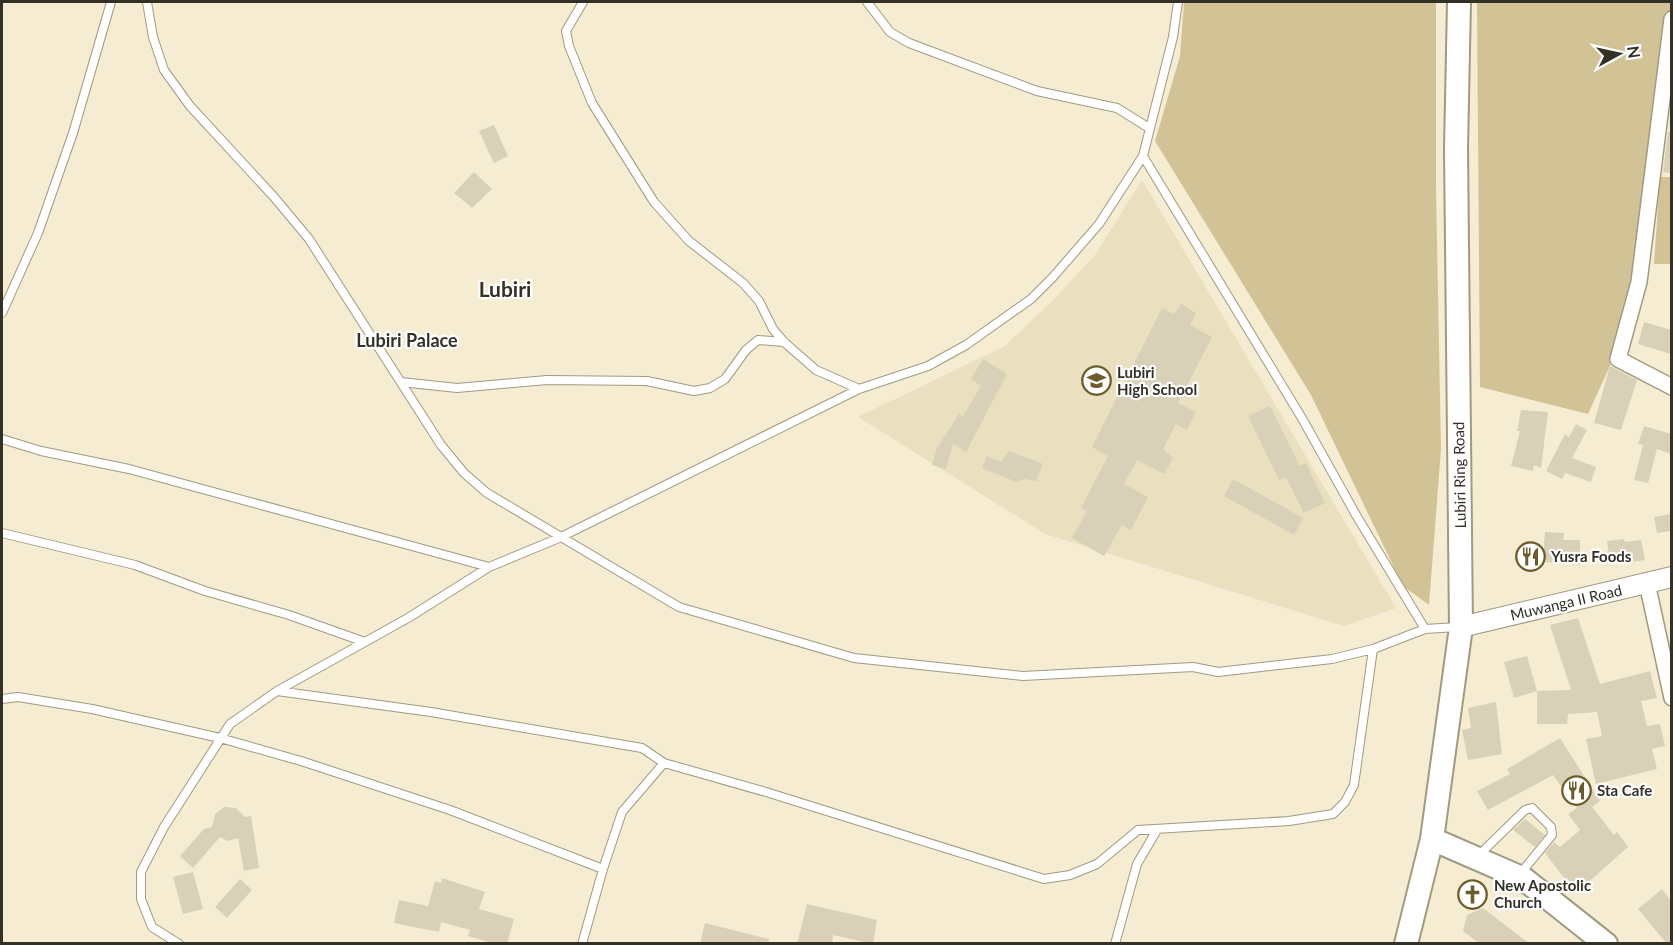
<svg xmlns="http://www.w3.org/2000/svg" width="1673" height="945" font-family="Lato,sans-serif">
	<style>
		.built { fill: #eadfbe }
		.green { fill: #d1c396 }
		.building { fill: #d9d1b7 }
		.lines { fill: none; stroke-linecap: round; stroke-linejoin: round }
		.service-casing { stroke: #a19a81; stroke-width: 10 }
		.minor-casing { stroke: #a19a81; stroke-width: 18 }
		.tertiary-casing { stroke: #a19a81; stroke-width: 22 }
		.secondary-casing { stroke: #a19a81; stroke-width: 26 }
		.service { stroke: #fff; stroke-width: 8 }
		.minor { stroke: #fff; stroke-width: 15 }
		.tertiary { stroke: #fff; stroke-width: 20 }
		.secondary { stroke: #fff; stroke-width: 22 }
		.labels { text-anchor: middle; dominant-baseline: central; stroke-width: 4.5; stroke-linejoin: round; paint-order: stroke }
		.poi-label { font-size: 15px; font-weight: bold; fill: #333026; stroke: #fff; text-anchor: start }
		.street-label { font-size: 15px; fill: #333026; stroke: #fff }
		.quarter-label { font-size: 18px; font-weight: bold; fill: #333026; stroke: #fff }
		.district-label { font-size: 21px; font-weight: bold; fill: #333026; stroke: #fff }
	</style>
	<rect width="100%" height="100%" fill="#f5ecd2"/>
	<path class="built" d="M1142,180l254,428 -52,18 -299,-92 -187,-117 147,-71 51,-49 39,-42z"/>
	<path class="green" d="M1184,2h252v187l5,260 -12,156 -26,-19 -92,-191 -156,-254 25,-85z
		M1477,2h194l-19,169 -32,173 -32,70 -108,-27z
		M1660,177h11v87h-17z"/>
	<path class="building" d="M494,125l14,31 -14,7 -15,-32z
		M1668,132h3v41l-8,-1z
		M474,172l18,17 -20,19 -18,-15z
		M1181,304l15,9 -6,12 22,12 -34,66 18,9 -9,18 -11,-6 -13,25 10,9 -9,16 -27,-14 -13,24 24,13 -17,33 -9,-5 -18,31 -32,-18 15,-27 -6,-3 27,-52 -16,-9 70,-139 12,6z
		M1644,322l27,8v24l-33,-10z
		M983,359l24,15 -41,78 -13,-8 -7,25 -14,-4 5,-17 22,-34 3,2 -2,5 21,-35 -10,-7z
		M1610,366l27,14 -16,50 -27,-7z
		M1270,406l30,60 6,-3 19,40 -21,10 -18,-36 -7,3 -31,-64z
		M1521,410l27,2 -7,56 -7,-3 -1,6 -22,-5 9,-35h-3z
		M1576,424l11,6 -15,28 24,9 -5,15 -26,-9 -3,6 -16,-8 19,-37 4,3z
		M1644,426l27,8v20l-14,-5 -9,34 -14,-3 9,-35 -5,-1z
		M1009,451l34,13 -7,17 -12,-2 -8,3 -34,-14 5,-12 14,6z
		M1233,479l70,39 -9,17 -70,-39z
		M1671,514v17l-14,2 -3,-16z
		M1545,532l19,1 -1,7h17v25l-34,-3v-6h-3z
		M1624,539l1,3 16,-2 4,20 -14,2 -1,-4 -20,4 -3,-21z
		M1578,618l22,66 50,-13 7,27 -16,3 6,25 13,-2 5,22 -13,3 5,20 -61,15 -10,-45 16,-3 -5,-24 -29,2 -1,10h-30v-33l-23,7 -10,-36 23,-6 10,35 34,-1 -21,-65z
		M1496,702l6,52 -34,6 -6,-30 9,-2 -3,-20z
		M1560,738l40,63 -8,6 22,28 3,-3 11,15 -52,46 -31,-40 9,-11 6,5 20,-17 -12,-16 9,-6 -24,-33 -65,35 -11,-19 33,-17 -3,-5z
		M224,807l12,1 9,9 6,-1 8,52 -15,3 -6,-33 -10,3 -8,-4 -27,31 -13,-12 24,-27 8,-2 3,-13z
		M1525,819l20,16 -10,12 -22,-17z
		M193,872l10,37 -20,5 -10,-37z
		M442,878l43,14 -6,17 35,10 -7,25h-12l-27,-8 2,-6 -29,-8 -2,10 -45,-9 5,-23 29,6 7,-25 6,2z
		M240,879l12,11 -25,28 -12,-11z
		M1662,889l9,12v43h-4l-29,-35z
		M807,904l70,16 -4,24 -40,-9 -1,9h-35z
		M1483,908l47,36h-50l-17,-13 4,-16z
		M705,923l64,16 -1,5h-68z"/>
	<g class="lines">
		<defs>
			<path id="service" d="M147,2l6,35 11,33 26,36 84,91 35,42 132,206 23,28 23,20 192,114 175,51 169,18 170,-9 25,5 114,-13 41,-10 52,-20 33,-2
				M583,2l-17,29 3,15 23,57 62,99 35,39 54,42 16,18 14,28 11,13 32,28 43,19
				M867,2l23,30 19,11 128,48 80,17 32,20
				M1143,156l160,264 53,95 69,114
				M2,313l36,-80 35,-100 38,-131
				M401,382l56,6 90,-8 100,1 47,10 16,-3 15,-9 21,-29 12,-10 26,2
				M2,439l39,12 88,18 360,98
				M2,533l133,32 70,26 84,24 73,26
				M277,691l154,21 211,36 22,15 102,29 278,87 26,-4 27,-11 41,-34 151,-9 44,-7 12,-12 9,-17 19,-136
				M2,699l16,-2 74,12 128,29 81,23 149,49 153,59
				M1478,856l47,-46 7,-2 19,19 1,8 -32,39
				M179,944l-27,-17 -11,-28v-27l23,-45 66,-103 47,-33 131,-73 81,-51 70,-29 300,-149 69,-23 38,-21 65,-46 22,-22 46,-53 44,-68 30,-119 5,-35
				M582,944l21,-75 19,-57 42,-49
				M1115,944l22,-80 20,-34"/>
			<path id="minor" d="M1672,19l-33,263 -21,77 54,28
				M1647,583l25,115"/>
			<path id="tertiary" d="M1461,627l211,-50"/>
			<path id="secondary" d="M1432,839l92,40 82,65
				M1406,944l26,-105 29,-212 -5,-478 3,-147"/>
		</defs>
		<use href="#service" class="service-casing"/>
		<use href="#minor" class="minor-casing"/>
		<use href="#tertiary" class="tertiary-casing"/>
		<use href="#secondary" class="secondary-casing"/>
		<use href="#service" class="service"/>
		<use href="#minor" class="minor"/>
		<use href="#tertiary" class="tertiary"/>
		<use href="#secondary" class="secondary"/>
	</g>
	<defs>
		<symbol id="school-ring" viewBox="-11 -11 22 22"><circle r="9.5" fill="#fff" stroke="#6b5c29" stroke-width="1.5"/><path d="M0-5L7-2L0 1L-7-2ZM-4 1L0 2.5L4 1V4Q0 6-4 4Z" fill="#6b5c29"/></symbol>
		<symbol id="restaurant-ring" viewBox="-11 -11 22 22"><circle r="9.5" fill="#fff" stroke="#6b5c29" stroke-width="1.5"/><path d="M-5-6h1v4h1v-4h1v4h1v-4h1v5L-1.5 .5V6h-2V.5L-5-1ZM5-6V6H3V1.5H1.5Q1.5-4 5-6Z" fill="#6b5c29"/></symbol>
		<symbol id="church-ring" viewBox="-11 -11 22 22"><circle r="9.5" fill="#fff" stroke="#6b5c29" stroke-width="1.5"/><path d="M-1.2-6h2.4v3.5h3.3v2.4h-3.3V6h-2.4V-.1h-3.3v-2.4h3.3Z" fill="#6b5c29"/></symbol>
	</defs>
	<g fill-rule="evenodd">
		<use href="#school-ring" x="1080" y="364" width="33" height="33"/>
		<use href="#restaurant-ring" x="1514" y="540" width="33" height="33"/>
		<use href="#restaurant-ring" x="1560" y="774" width="33" height="33"/>
		<use href="#church-ring" x="1456" y="878" width="33" height="33"/>
	</g>
	<g class="labels">
		<g class="poi-label">
			<text x="1117" y="372">Lubiri<tspan x="1117" dy="17">High School</tspan></text>
			<text x="1551" y="556">Yusra Foods</text>
			<text x="1597" y="790">Sta Cafe</text>
			<text x="1494" y="885">New Apostolic<tspan x="1494" dy="17">Church</tspan></text>
		</g>
		<g class="street-label">
			<text transform="translate(1459 475) rotate(-91)">Lubiri Ring Road</text>
			<text transform="translate(1566 602) rotate(-13)">Muwanga II Road</text>
		</g>
		<g class="quarter-label">
			<text x="407" y="340">Lubiri Palace</text>
		</g>
		<g class="district-label">
			<text x="505" y="288">Lubiri</text>
		</g>
	</g>
	<rect width="1673" height="945" fill="none" stroke="#333026" stroke-width="6"/>
	<g transform="translate(1619 54) rotate(82)" stroke="#ffffff" stroke-width="4.5" paint-order="stroke">
	<path d="M0-4.5L10 22L0 15L-10 22Z" fill="#333026"/>
	<text y="-9" font-size="16" font-weight="bold" text-anchor="middle" fill="#333026">N</text>
	</g>
</svg>
